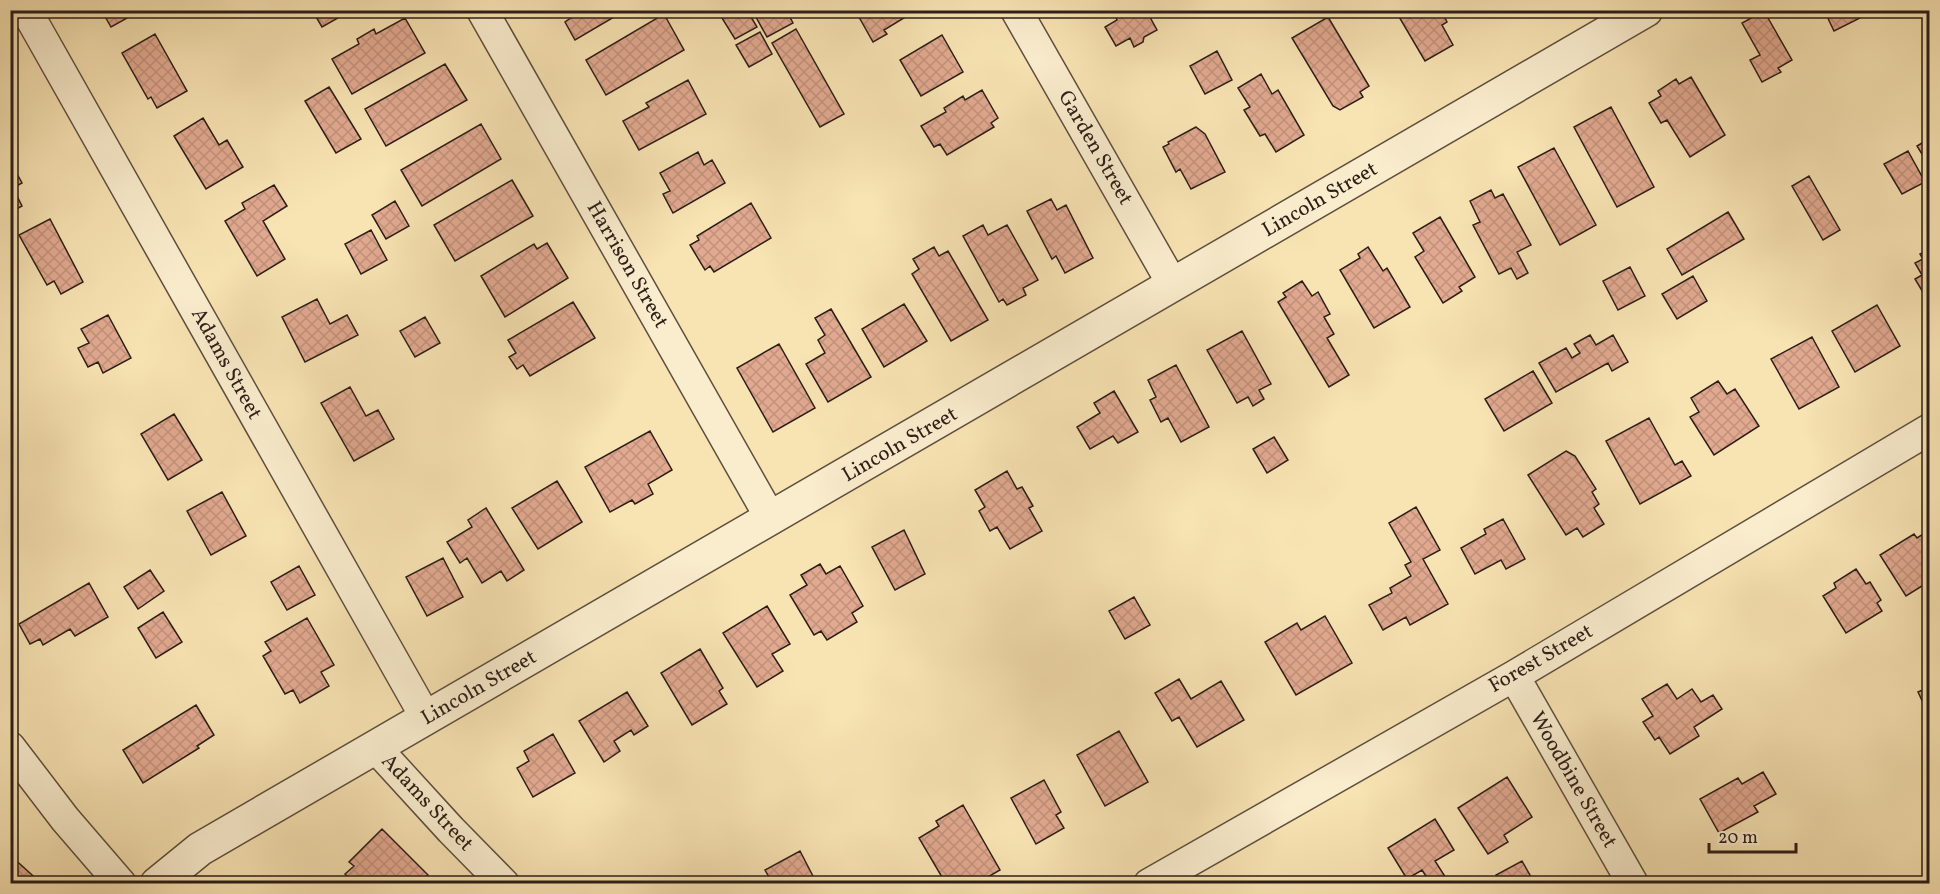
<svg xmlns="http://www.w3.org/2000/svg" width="1940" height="894" font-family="Vollkorn,serif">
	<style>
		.building { fill: url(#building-cross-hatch); stroke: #2c1e17; stroke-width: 1.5 }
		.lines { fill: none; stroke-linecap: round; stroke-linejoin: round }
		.minor-casing { stroke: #5f4f3e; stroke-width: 33 }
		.tertiary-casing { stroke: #5f4f3e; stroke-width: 36 }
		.minor { stroke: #faedce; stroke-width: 30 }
		.tertiary { stroke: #faedce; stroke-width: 33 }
		.labels { text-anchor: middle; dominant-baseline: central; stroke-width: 5; stroke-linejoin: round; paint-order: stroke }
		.street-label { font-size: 21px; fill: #2c1e17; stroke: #faedce }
	</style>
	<defs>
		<pattern id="building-cross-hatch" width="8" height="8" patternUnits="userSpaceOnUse" patternTransform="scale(1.5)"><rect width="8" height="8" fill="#e1a990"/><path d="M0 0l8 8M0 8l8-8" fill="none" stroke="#c1917b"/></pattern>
	</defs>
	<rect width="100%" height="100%" fill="#f8e3b3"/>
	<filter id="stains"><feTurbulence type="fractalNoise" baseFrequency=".00333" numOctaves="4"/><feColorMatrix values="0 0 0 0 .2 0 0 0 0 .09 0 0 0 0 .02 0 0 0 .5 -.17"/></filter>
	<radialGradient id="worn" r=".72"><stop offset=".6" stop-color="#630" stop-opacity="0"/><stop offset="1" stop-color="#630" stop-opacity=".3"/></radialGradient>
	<path class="building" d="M95,10h42l1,2 -27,15 -8,-14 -4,3z
		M307,10h45l-30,17 -7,-12 -5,2z
		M568,10h58l-51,30 -10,-18 7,-5z
		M717,10h30l10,17 -22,12z
		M752,10h34l7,13 -26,14z
		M855,10h62l-33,20 3,4 -14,8z
		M1116,10h30l11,20 -13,7 -1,5 -9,5 -4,-9 -14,8 -11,-19 12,-7 -4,-8z
		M1395,10h46l6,12 -5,3 11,20 -28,16z
		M1824,10h42l2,4 -34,17z
		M1764,11l28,49 -14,8 3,4 -19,10 -12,-22 10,-5 -18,-32z
		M664,14l20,36 -78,45 -20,-35z
		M1328,17l41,69 -9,6 3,5 -23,13 -7,-4 -41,-68z
		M405,18l20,35 -73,41 -20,-35 27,-15 -2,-5 17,-10 2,5z
		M796,29l48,85 -24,13 -48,-84z
		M760,32l12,22 -23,13 -13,-22z
		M155,34l32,57 -30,17 -6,-11 -3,2 -26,-46z
		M942,35l21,37 -42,24 -21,-36z
		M1217,51l15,29 -27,14 -15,-28z
		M445,64l22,36 -81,46 -21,-37z
		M1261,74l11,20 6,-4 26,45 -28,17 -11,-18 -5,2 -16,-26 6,-3 -12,-19z
		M1691,77l34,58 -35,22 -23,-37 -6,3 -12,-20 12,-7 -3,-5 18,-12 3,5z
		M688,80l18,34 -67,36 -16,-29 26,-14 -3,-4z
		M329,87l32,52 -25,14 -31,-52z
		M982,90l16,28 -7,5 3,4 -47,28 -7,-11 -6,3 -13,-21 25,-14 -2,-4 19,-12 2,4z
		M1611,107l43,80 -37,20 -43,-80z
		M203,118l16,27 8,-5 16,27 -37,22 -32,-53z
		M481,124l20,35 -79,47 -21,-36z
		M1196,127l9,7 20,38 -34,17 -11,-20 -4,3 -13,-25 6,-3 -1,-2z
		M1930,138v29l-13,-21z
		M1554,148l42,77 -36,20 -42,-78z
		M1908,151l17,31 -23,12 -18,-30z
		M698,152l6,13 8,-5 13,23 -52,30 -10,-19 7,-3 -10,-18z
		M10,161l12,22 -9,5 9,18 -12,7z
		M1809,176l31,54 -17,10 -31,-54z
		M512,180l21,36 -78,45 -21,-36z
		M274,185l13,21 -24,15 22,38 -28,17 -32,-55 20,-12 -3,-6z
		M1491,190l4,8 8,-4 28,51 -14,7 11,21 -11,6 -6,-11 -12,6 -26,-49 7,-3 -10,-21z
		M1051,199l6,11 9,-5 27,53 -28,15 -9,-17 -4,3 -25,-48z
		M395,201l14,25 -23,13 -14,-24z
		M751,203l20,35 -57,34 -4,-6 -5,4 -15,-25 9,-5 -2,-4z
		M1728,212l16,27 -62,36 -15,-26z
		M1440,217l35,60 -16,10 3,4 -19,12 -28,-46 9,-6 -11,-18z
		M50,219l33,63 -22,12 -7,-13 -7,4 -28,-50z
		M983,225l5,10 19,-10 31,55 -15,8 3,7 -19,10 -4,-6 -4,3 -36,-66z
		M371,230l16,30 -26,14 -16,-30z
		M547,243l21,35 -63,39 -24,-41 53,-32 3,5z
		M934,247l5,9 9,-5 40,69 -37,21 -39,-67 7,-5 -6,-10z
		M1368,247l15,24 4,-3 23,39 -36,21 -34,-58 20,-12 -2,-4z
		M1930,249v55l-15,-25 7,-4 -7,-12 8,-4 -3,-5z
		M1630,267l15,29 -27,14 -15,-29z
		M1693,276l14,25 -30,18 -15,-25z
		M1302,281l10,15 6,-4 12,22 -6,3 10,17 -7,4 22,37 -20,12 -51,-85 8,-5 -3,-4z
		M317,299l13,25 17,-9 11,20 -53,27 -23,-45z
		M573,302l22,36 -65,38 -7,-11 -6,4 -8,-12 7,-4 -8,-13z
		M904,304l23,37 -43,26 -22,-38z
		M1877,305l23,41 -45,26 -23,-41z
		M831,309l40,68 -43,25 -22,-38 19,-11 -7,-13 7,-5 -10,-17z
		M108,315l23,43 -28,15 -5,-11 -10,5 -10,-19 11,-5 -8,-14z
		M425,317l15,26 -25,14 -15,-26z
		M1242,331l29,53 -12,6 5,9 -11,7 -5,-9 -11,6 -30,-53z
		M1590,335l6,10 17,-10 15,27 -16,9 -4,-8 -52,29 -17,-29 27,-15 6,10 8,-5 -6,-9z
		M1812,337l27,50 -40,22 -28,-50z
		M779,344l36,64 -42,24 -36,-64z
		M1176,365l33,62 -28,15 -13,-24 -7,4 -11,-22 6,-3 -8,-17z
		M1533,371l19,32 -48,28 -19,-32z
		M1718,381l9,13 8,-5 24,37 -45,29 -24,-38 9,-5 -8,-14z
		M350,387l16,29 12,-6 16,29 -40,22 -33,-58z
		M1114,391l24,41 -20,11 -5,-7 -23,13 -13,-22 23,-14 -6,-10z
		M174,414l28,46 -34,20 -27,-46z
		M1649,418l26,47 7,-4 9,15 -51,28 -34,-63z
		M650,431l22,39 -24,14 5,10 -18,10 -3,-4 -22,12 -25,-45z
		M1274,437l14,23 -21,13 -14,-24z
		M1566,451l9,5 21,33 -4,3 7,12 -5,4 10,16 -21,13 -6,-9 -11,7 -38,-60z
		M1007,471l10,18 5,-2 11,19 -4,2 13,23 -32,18 -13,-22 -7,4 -11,-20 6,-4 -10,-17z
		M557,481l25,41 -44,27 -26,-41z
		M222,492l24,44 -35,19 -24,-44z
		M1416,507l24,43 -17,9 25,45 -38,21 -4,-8 -23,13 -14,-25 23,-12 -2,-5 21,-12 -6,-11 6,-3 -22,-39z
		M486,508l38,62 -17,11 -6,-10 -19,12 -15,-25 -7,5 -13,-21 25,-15 -4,-7z
		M1503,519l22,40 -19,10 -5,-9 -26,14 -14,-26 25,-14 -2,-5z
		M904,530l21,44 -30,16 -23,-43z
		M1928,531l2,50 -24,15 -26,-41 34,-21 3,4z
		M443,558l20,39 -36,19 -21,-39z
		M820,564l6,10 14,-8 23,40 -11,7 5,9 -30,18 -6,-9 -7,4 -24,-40 17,-10 -6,-10z
		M299,566l16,29 -28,15 -16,-28z
		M1856,569l10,15 4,-2 11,18 -4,3 5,8 -36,22 -23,-37 13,-8 -2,-5z
		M150,570l14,21 -26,18 -14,-22z
		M89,583l19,34 -33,19 -5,-7 -27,16 -3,-6 -10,5 -11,-20z
		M1134,597l16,28 -25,14 -16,-28z
		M767,606l23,38 -18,10 11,17 -26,16 -34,-54z
		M163,612l19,30 -26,16 -18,-30z
		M1325,616l27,47 -56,32 -31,-53 32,-19 4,7z
		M307,618l27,47 -13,7 8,14 -29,17 -7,-13 -8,4 -22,-38 8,-5 -6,-9z
		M700,649l23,39 -4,3 8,13 -35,21 -31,-52z
		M1179,679l12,20 30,-18 23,39 -47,27 -18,-30 -7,4 -17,-28z
		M1667,684l10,15 15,-10 9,13 12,-7 9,14 -28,18 5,9 -29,18 -11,-17 -4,3 -12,-18 10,-6 -11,-17z
		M1930,687v31l-12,-26z
		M627,692l21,34 -14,9 -3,-5 -17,11 6,10 -16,11 -25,-41z
		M196,705l18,30 -17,11 2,2 -56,35 -20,-33z
		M1119,731l29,51 -43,24 -28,-51z
		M553,734l22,39 -42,24 -16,-29 12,-7 -5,-10z
		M1763,772l13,22 -22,12 4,6 -39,21 -19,-34 38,-21 4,6z
		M1507,777l25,40 -28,18 4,7 -20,12 -30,-46z
		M1044,780l17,32 -5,3 8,13 -28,16 -25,-46z
		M963,805l37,65 -24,14h-30l-27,-46 20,-12 -3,-5z
		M1435,819l19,31 -19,11 11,17 -8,6h-7l-9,-14 -15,9 -19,-31z
		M382,829l46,46 -8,9h-66l-9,-10 9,-8 -5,-4z
		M800,851l15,29 -5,4h-37l-8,-14z
		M10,855l32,29h-32z
		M1522,861l13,23h-34l-5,-9z"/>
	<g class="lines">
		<defs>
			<path id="minor" d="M26,10l400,708
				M482,10l289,509
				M1016,10l157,275
				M1514,676l119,208
				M10,747l55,72 56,65
				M376,748l75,82 53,54
				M1149,884l365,-208 416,-247"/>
			<path id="tertiary" d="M157,884l43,-35 1446,-839"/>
		</defs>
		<use href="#minor" class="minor-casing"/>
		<use href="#tertiary" class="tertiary-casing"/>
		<use href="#minor" class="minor"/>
		<use href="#tertiary" class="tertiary"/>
	</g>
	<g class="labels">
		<g class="street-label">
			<text transform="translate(1095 148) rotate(60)">Garden Street</text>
			<text transform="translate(1320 200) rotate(-30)">Lincoln Street</text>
			<text transform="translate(627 265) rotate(60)">Harrison Street</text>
			<text transform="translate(226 364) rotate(61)">Adams Street</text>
			<text transform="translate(900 445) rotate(-30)">Lincoln Street</text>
			<text transform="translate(1541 659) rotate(-30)">Forest Street</text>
			<text transform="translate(479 688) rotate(-30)">Lincoln Street</text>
			<text transform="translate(1573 780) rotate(60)">Woodbine Street</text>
			<text transform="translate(427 803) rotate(47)">Adams Street</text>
		</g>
	</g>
	<rect width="1940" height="894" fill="none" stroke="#f8e3b3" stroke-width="36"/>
	<rect x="12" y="12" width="1916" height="870" fill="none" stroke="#2c1e17" stroke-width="3"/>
	<rect x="18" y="18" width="1904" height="858" fill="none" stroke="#2c1e17" stroke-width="1.5"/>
	<path d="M1709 843v9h87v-9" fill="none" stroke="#2c1e17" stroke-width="3"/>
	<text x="1718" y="843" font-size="18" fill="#2c1e17" stroke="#faedce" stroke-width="4.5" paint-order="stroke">20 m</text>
	<rect width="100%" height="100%" filter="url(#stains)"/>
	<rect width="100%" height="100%" fill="url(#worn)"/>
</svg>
